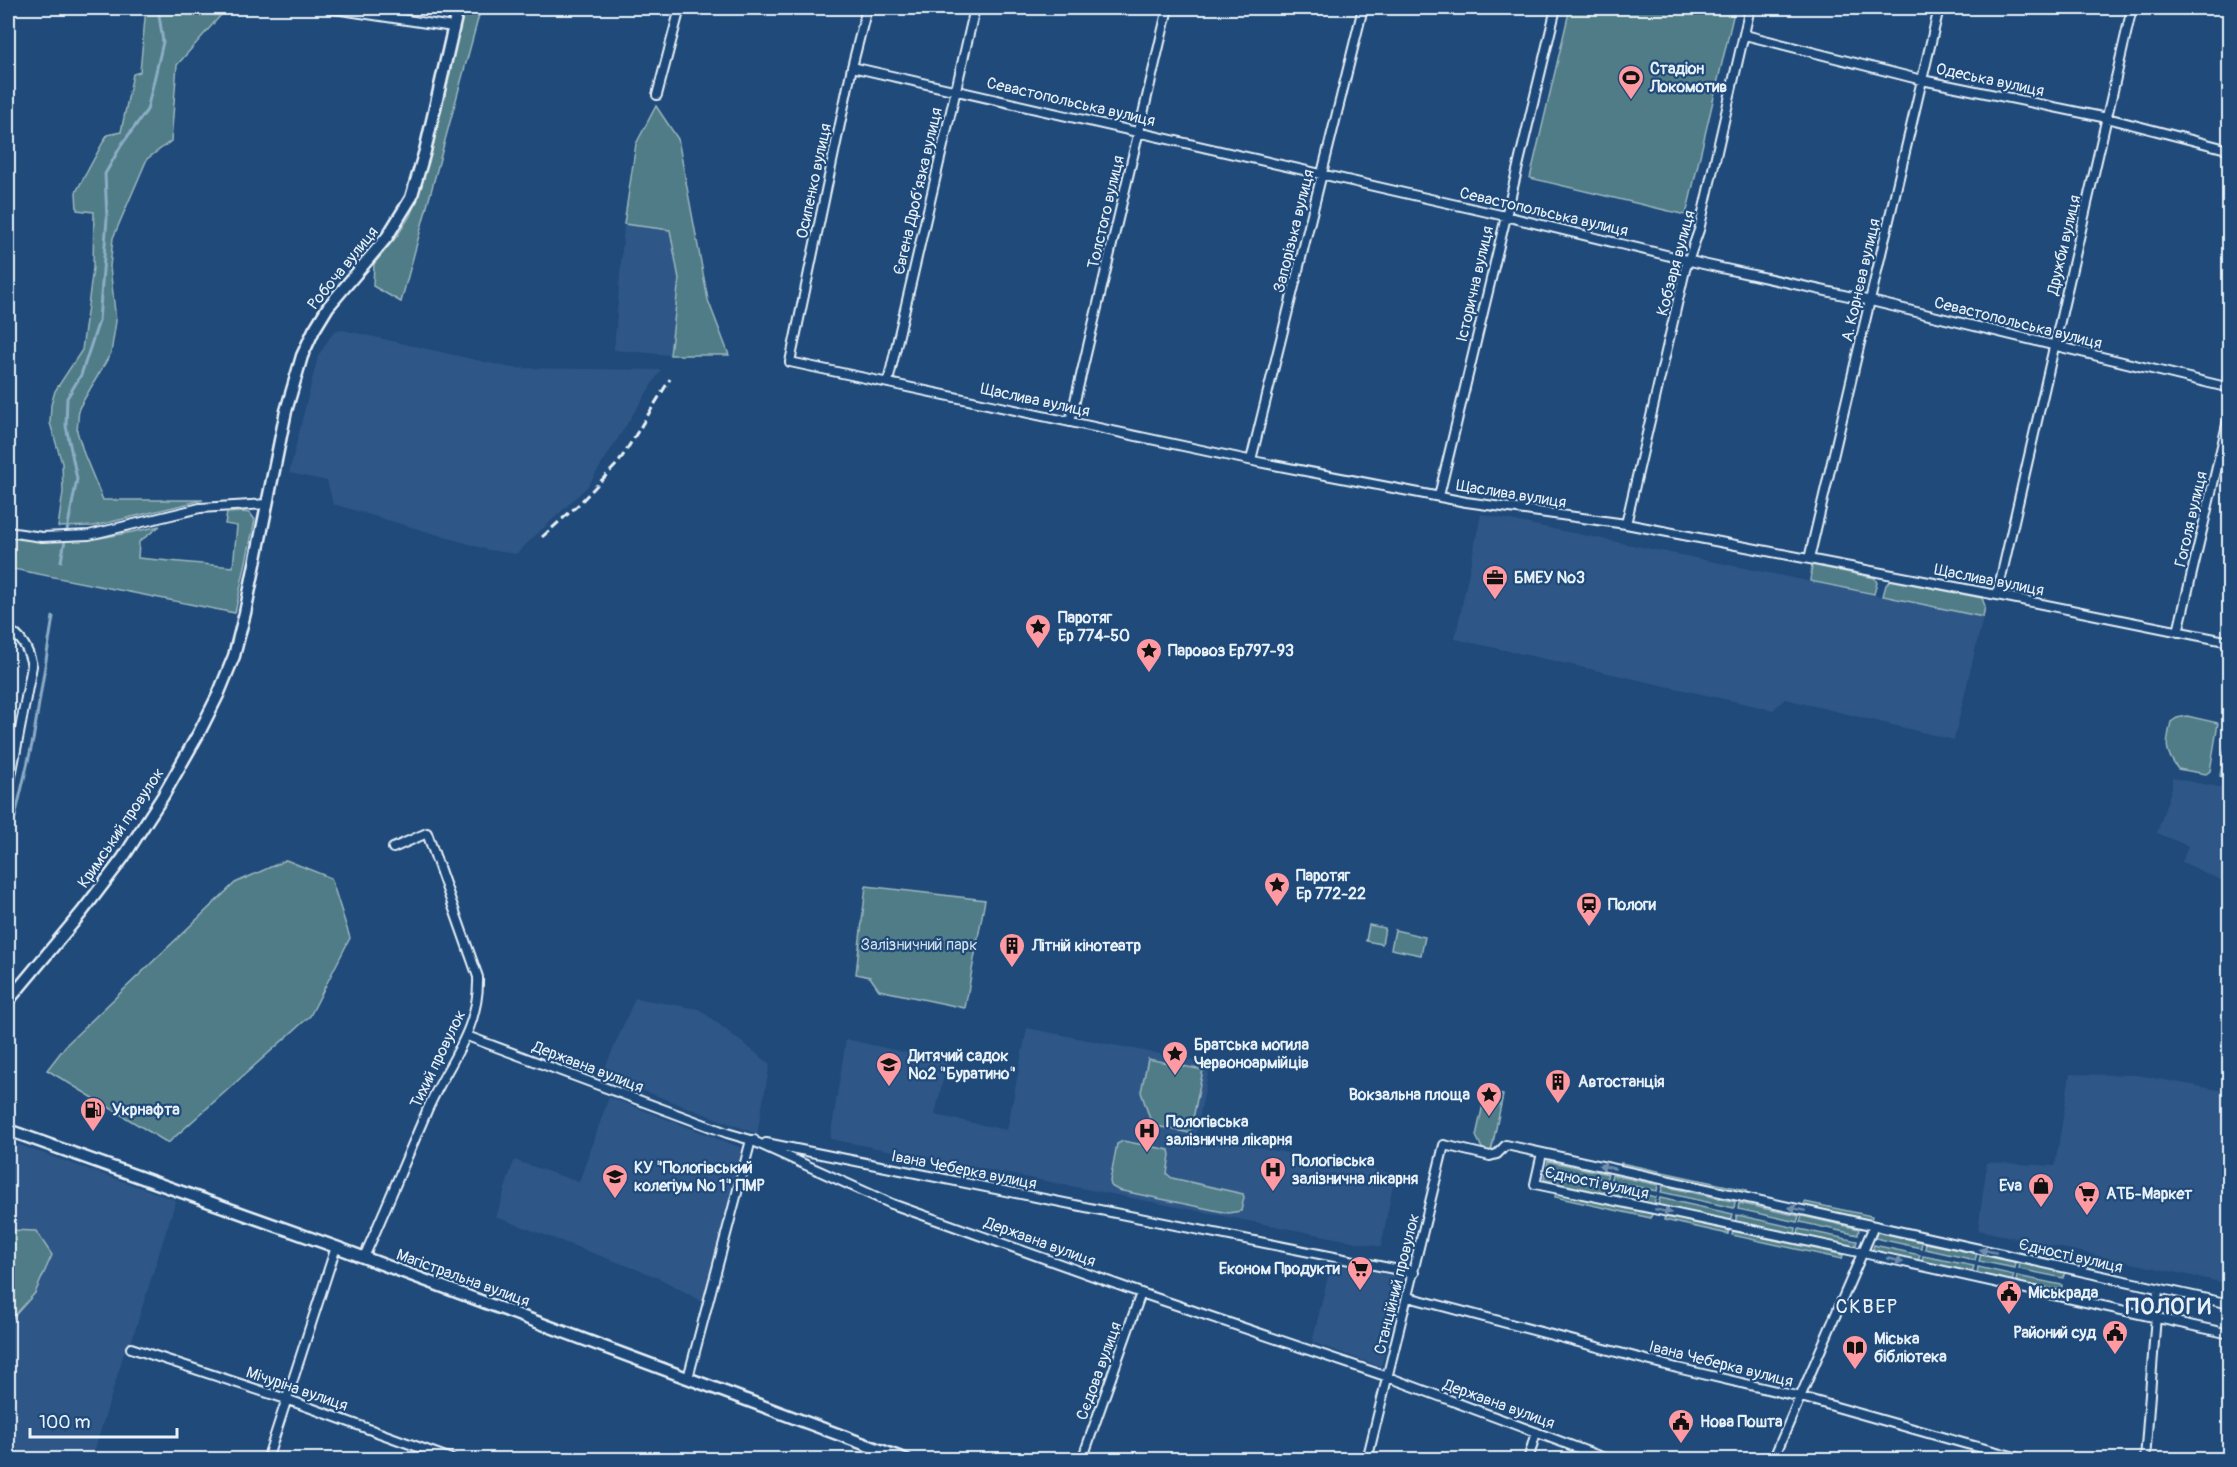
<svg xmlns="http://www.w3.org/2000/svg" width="2237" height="1467" font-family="Pangolin,sans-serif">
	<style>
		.built { fill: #2e5787 }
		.green { fill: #4f7c86; stroke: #9cb6bf; stroke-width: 1.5 }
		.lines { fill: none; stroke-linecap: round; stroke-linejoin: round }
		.stream { stroke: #8cadc6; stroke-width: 3 }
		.street-casing { stroke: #e8f1f8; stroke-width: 12 }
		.secondary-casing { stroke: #e8f1f8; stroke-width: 15 }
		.street { stroke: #1f4a7a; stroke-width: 8 }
		.secondary { stroke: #1f4a7a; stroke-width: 10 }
		.rail { stroke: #e8f1f8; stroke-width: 3; stroke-dasharray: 9 4.5; stroke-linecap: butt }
		.oneway { fill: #6f8dac }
		.labels { text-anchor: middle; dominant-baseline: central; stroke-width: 4.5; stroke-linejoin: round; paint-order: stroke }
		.poi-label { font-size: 16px; font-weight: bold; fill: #e8f1f8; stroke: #1f4a7a; text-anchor: start }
		.street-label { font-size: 16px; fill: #e8f1f8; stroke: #1f4a7a }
		.park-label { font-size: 16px; fill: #d1dfe7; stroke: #1f4a7a }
		.quarter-label { font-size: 20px; letter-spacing: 1.5px; fill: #e8f1f8; stroke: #1f4a7a }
		.district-label { font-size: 22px; font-weight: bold; letter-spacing: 1.5px; fill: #e8f1f8; stroke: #1f4a7a }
	</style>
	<rect width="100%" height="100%" fill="#1f4a7a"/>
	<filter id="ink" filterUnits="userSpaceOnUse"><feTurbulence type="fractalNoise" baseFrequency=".0167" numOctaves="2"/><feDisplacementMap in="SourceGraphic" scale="12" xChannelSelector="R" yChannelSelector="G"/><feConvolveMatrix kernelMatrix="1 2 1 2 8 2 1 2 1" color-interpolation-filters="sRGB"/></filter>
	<g filter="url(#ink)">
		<path class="built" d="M624,224l46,6 9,49 -9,76 -56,-5z
			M343,330l169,38 149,2 -73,116 -72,68 -27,-4 -156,-46 -6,-23 -38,-8 29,-117 16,-25z
			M1481,514l502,103 -29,123 -169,-41 -12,11 -318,-71z
			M2172,778l57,11v95l-47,-22 6,-16 -31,-13 15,-46z
			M635,998l64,11 71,55 -13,70 -155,-59z
			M1027,1028l183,36 -14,71 199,39 -14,73 -551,-108 16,-100 101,23 -12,53 72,15z
			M2070,1074l68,1 91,17 1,116 -5,17 4,1v58l-251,-54 9,-68 68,4z
			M609,1097l133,51 -39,154 -46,-25 -161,-60 18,-57 65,22z
			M8,1141l168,59 -45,143 -6,7 -33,109h-84v-136l27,-30 17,-38 -16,-24 -28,-1z
			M1331,1264l73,14 -23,89 -69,-25z"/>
		<path class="green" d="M146,8h76l-1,7 -44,50 -6,76 -24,18 -34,79 -3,29 6,54 -5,32 -32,55 -2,23 7,23 19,46h100l-109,26 -36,1 5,-35 -1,-29 -12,-40 1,-18 4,-14 27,-41 11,-82 1,-56 -17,-2 -1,-18 31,-57 14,-3 12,-58 7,-2z
			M463,8h18l-80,294 -28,-16 1,-22 23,-28 13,-20 9,-23 13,-43z
			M1570,8h165l-49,207 -156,-37z
			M656,106l22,33 30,161 21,55h-59l9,-76 -9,-49 -46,-6 12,-80z
			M244,512l6,1 5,7 -20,93 -227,-45v-31c58,9 95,2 152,-11l-21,16 -1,16 95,9 4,-41 -12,-2 2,-11z
			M1812,565l63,13 2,5 -3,11 -64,-13z
			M1890,580l92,18 3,8 -2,11 -100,-21 3,-11z
			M2187,716l31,7 -8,48 -4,3 -28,-5c-14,-18 -12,-25 -7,-47l6,-4z
			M2229,726v53h-4l-5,-3z
			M286,860l45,18 19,60 -40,78 -142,127 -121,-73 20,-26 168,-161z
			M866,886l119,14 -20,108 -86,-18 -9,-13 -14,-3z
			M1369,925l16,3 -3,16 -16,-3z
			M1395,930l30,7 -4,18 -30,-6z
			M1148,1059l55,11 -13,63 -38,-8 -11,-33z
			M1486,1091l17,4 -12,57 -8,-2 -7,-14z
			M1123,1141l46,9 1,5 -3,19 5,4 71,16 1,3 -3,14 -13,2 -110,-23 -7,-4 -1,-5 7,-37z
			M1548,1161l60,13 -2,6 -59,-13z
			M1621,1163l125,27 -1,4 -125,-27z
			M1545,1173l60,13 -1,7 -60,-13z
			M1612,1175l46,10 -1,6 -47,-10z
			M1663,1186l72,16 -1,6 -73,-16z
			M1609,1187l47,10 -2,7 -46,-10z
			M1556,1193l96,20 -1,5 -96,-21z
			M1660,1198l73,16 -2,7 -73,-16z
			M1805,1202l67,14 -1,4 -67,-14z
			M1739,1203l60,13 -2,6 -59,-13z
			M1737,1215l59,13 -1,7 -60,-13z
			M1665,1216l64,14 -1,4 -64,-14z
			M1802,1216l57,13 -1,6 -58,-13z
			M1799,1229l58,12 -2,7 -57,-13z
			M8,1230l28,1 16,24 -17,38 -27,30z
			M1733,1231l110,24 -1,4 -110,-24z
			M1877,1232l45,10 -1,6 -46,-10z
			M1926,1243l51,10 -2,7 -50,-11z
			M1874,1245l46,10 -2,6 -46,-9z
			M1981,1254l35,8 -1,6 -36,-7z
			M1923,1256l51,10 -2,7 -50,-11z
			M2020,1263l45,9 -2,6 -44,-9z
			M1978,1267l36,8 -2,6 -35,-7z
			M2017,1276l45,9 -2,7 -44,-10z"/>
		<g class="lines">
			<path class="stream" d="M61,561l16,-82 -11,-53 1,-28 14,-23 18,-54 8,-102 -2,-45 17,-30 25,-34 16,-68 -5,-34
				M8,847l25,-107 20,-123"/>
			<defs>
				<path id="street" d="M328,8l125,19
					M867,8l-15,59 -62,295 468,100 208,40 160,22 371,71 233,47
					M1745,35l177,45 185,38 123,32
					M852,67l653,149 198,48 168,37 359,87
					M657,95l23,-87
					M888,382l87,-374
					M1070,422l98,-414
					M1251,460l112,-452
					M1439,496l117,-488
					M1626,524l59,-254 14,-40 51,-222
					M8,532l34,5 47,-2 111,-27 68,-4
					M1809,559l130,-551
					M1997,595l135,-587
					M8,630c15,7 21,21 24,36l-24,126
					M2178,632l52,-220
					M467,1036l260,97 24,7 141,64 249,89 247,84 222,83
					M766,1143l648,130
					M1542,1153l-7,31 328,69 367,81
					M364,1257c22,-48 41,-96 62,-144 20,-48 54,-82 52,-136l-51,-144 -34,15
					M1408,1297l269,71 124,29 162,46 64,17
					M131,1348l155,51 168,61
					M688,1378l63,-238h3
					M267,1460l69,-213
					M1082,1460l59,-167
					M1367,1460l77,-315 46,11 7,-2 9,-9 724,159
					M1528,1460l8,-28
					M1773,1460l101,-234
					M1988,1460l4,-9
					M2145,1460l13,-171"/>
				<path id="secondary" d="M8,1001l74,-89 41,-54 40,-62 37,-65 18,-36 16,-39 11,-43 41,-202 16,-55 12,-26 14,-23 59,-70 24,-39 14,-47 33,-143
					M8,1130l328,117 571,213"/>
			</defs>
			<use href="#street" class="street-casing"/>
			<use href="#secondary" class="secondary-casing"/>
			<use href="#street" class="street"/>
			<use href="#secondary" class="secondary"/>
			<path class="rail" d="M542,537l37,-33 40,-42 51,-83"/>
		</g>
		<defs><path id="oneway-solid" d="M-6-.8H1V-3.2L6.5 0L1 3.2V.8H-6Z" transform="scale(1.5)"/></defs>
		<g class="oneway">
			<use href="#oneway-solid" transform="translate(1607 1167) rotate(-168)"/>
			<use href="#oneway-solid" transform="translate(1797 1209) rotate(-168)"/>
			<use href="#oneway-solid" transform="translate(1663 1211) rotate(12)"/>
			<use href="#oneway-solid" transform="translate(1988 1251) rotate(-168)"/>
			<use href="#oneway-solid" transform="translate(1895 1260) rotate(13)"/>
		</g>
	</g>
	<defs>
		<symbol id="stadium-pin" viewBox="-11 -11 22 30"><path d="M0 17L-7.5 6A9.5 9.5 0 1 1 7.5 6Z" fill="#ff9aa2" stroke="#1f4a7a"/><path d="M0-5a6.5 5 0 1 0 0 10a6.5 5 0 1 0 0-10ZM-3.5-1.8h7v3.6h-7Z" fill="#111"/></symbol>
		<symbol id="office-pin" viewBox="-11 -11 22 30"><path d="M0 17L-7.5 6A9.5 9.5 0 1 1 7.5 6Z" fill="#ff9aa2" stroke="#1f4a7a"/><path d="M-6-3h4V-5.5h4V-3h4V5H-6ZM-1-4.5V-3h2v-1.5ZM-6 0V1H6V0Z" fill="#111"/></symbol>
		<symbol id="sight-pin" viewBox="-11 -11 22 30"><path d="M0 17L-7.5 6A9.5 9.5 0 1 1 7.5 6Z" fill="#ff9aa2" stroke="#1f4a7a"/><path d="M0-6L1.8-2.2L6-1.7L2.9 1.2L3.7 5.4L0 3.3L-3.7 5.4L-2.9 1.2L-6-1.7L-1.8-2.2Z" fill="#111"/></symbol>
		<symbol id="station-pin" viewBox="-11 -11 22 30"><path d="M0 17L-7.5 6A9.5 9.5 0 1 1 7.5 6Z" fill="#ff9aa2" stroke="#1f4a7a"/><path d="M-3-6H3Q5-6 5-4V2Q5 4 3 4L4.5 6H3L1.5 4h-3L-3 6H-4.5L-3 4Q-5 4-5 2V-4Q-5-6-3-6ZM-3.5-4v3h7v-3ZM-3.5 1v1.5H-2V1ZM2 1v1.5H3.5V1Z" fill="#111"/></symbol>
		<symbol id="building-pin" viewBox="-11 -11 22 30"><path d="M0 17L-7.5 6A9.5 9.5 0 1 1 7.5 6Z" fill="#ff9aa2" stroke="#1f4a7a"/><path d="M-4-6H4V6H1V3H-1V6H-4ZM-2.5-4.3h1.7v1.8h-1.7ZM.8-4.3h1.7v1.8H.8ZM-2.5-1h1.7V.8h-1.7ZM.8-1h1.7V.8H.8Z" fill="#111"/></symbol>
		<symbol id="school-pin" viewBox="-11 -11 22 30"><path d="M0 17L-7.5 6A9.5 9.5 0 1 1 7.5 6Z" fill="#ff9aa2" stroke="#1f4a7a"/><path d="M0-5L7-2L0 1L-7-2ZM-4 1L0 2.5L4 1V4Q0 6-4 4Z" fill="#111"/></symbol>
		<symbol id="fuel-pin" viewBox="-11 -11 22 30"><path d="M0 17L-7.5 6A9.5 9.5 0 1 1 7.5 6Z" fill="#ff9aa2" stroke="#1f4a7a"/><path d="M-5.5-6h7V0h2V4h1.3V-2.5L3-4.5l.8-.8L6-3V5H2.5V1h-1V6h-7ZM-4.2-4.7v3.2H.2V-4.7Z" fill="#111"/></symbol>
		<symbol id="hospital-pin" viewBox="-11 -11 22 30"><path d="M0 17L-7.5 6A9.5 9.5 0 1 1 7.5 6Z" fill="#ff9aa2" stroke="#1f4a7a"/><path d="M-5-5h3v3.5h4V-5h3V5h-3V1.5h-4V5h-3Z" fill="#111"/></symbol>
		<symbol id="shop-pin" viewBox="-11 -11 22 30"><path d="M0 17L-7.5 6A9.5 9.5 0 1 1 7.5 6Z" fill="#ff9aa2" stroke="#1f4a7a"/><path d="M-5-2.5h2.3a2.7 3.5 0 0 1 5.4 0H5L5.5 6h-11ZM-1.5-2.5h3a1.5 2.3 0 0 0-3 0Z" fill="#111"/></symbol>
		<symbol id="supermarket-pin" viewBox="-11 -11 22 30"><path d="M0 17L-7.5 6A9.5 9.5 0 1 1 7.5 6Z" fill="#ff9aa2" stroke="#1f4a7a"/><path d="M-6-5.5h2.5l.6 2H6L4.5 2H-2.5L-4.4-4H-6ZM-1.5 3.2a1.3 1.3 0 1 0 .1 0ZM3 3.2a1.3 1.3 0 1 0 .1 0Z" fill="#111"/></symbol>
		<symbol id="civic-pin" viewBox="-11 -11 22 30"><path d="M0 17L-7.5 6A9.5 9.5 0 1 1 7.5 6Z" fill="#ff9aa2" stroke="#1f4a7a"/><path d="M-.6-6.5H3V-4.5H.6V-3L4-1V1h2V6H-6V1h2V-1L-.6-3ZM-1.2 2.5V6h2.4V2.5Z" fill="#111"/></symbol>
		<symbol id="library-pin" viewBox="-11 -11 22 30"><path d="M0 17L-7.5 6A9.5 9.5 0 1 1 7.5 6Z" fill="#ff9aa2" stroke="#1f4a7a"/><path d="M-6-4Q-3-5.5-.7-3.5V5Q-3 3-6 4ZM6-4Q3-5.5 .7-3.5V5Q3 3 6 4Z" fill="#111"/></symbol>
	</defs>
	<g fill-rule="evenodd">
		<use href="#stadium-pin" x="1616" y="63" width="30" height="40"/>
		<use href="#office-pin" x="1480" y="563" width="30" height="40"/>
		<use href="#sight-pin" x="1023" y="612" width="30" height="40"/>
		<use href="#sight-pin" x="1134" y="636" width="30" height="40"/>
		<use href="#sight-pin" x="1262" y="870" width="30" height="40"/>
		<use href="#station-pin" x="1574" y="890" width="30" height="40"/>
		<use href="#building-pin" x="997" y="931" width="30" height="40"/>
		<use href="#sight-pin" x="1160" y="1039" width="30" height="40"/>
		<use href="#school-pin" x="874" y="1050" width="30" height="40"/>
		<use href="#building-pin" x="1543" y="1067" width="30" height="40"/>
		<use href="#sight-pin" x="1474" y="1080" width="30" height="40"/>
		<use href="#fuel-pin" x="78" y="1095" width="30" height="40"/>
		<use href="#hospital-pin" x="1132" y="1116" width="30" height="40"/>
		<use href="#hospital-pin" x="1258" y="1155" width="30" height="40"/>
		<use href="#school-pin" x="600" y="1162" width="30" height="40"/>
		<use href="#shop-pin" x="2026" y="1171" width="30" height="40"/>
		<use href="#supermarket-pin" x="2072" y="1179" width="30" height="40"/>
		<use href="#supermarket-pin" x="1345" y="1254" width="30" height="40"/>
		<use href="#civic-pin" x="1994" y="1278" width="30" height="40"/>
		<use href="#civic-pin" x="2100" y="1318" width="30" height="40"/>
		<use href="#library-pin" x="1840" y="1333" width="30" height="40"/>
		<use href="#civic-pin" x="1666" y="1407" width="30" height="40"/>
	</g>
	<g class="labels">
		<g class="poi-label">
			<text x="1650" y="69">Стадіон<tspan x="1650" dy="18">Локомотив</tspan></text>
			<text x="1514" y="578">БМЕУ №3</text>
			<text x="1058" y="618">Паротяг<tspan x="1058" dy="18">Ер 774-50</tspan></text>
			<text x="1168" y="651">Паровоз Ер797-93</text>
			<text x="1296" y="876">Паротяг<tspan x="1296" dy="18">Ер 772-22</tspan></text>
			<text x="1608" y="905">Пологи</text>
			<text x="1032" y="946">Літній кінотеатр</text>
			<text x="1194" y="1045">Братська могила<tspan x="1194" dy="18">Червоноармійців</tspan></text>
			<text x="908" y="1056">Дитячий садок<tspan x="908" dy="18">№2 "Буратино"</tspan></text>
			<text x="1578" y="1082">Автостанція</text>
			<text x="1470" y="1095" text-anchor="end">Вокзальна площа</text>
			<text x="112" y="1110">Укрнафта</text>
			<text x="1166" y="1122">Пологівська<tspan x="1166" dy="18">залізнична лікарня</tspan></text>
			<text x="1292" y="1161">Пологiвська<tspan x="1292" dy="18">залiзнична лiкарня</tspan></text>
			<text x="634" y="1168">КУ "Пологівський<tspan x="634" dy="18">колегіум № 1" ПМР</tspan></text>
			<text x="2022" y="1186" text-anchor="end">Eva</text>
			<text x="2106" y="1194">АТБ-Маркет</text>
			<text x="1340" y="1269" text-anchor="end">Економ Продукти</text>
			<text x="2028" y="1293">Міськрада</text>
			<text x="2096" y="1333" text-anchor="end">Районий суд</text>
			<text x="1874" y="1339">Міська<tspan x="1874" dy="18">бібліотека</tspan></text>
			<text x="1700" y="1422">Нова Пошта</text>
		</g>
		<g class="street-label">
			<text transform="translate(1990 80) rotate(12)">Одеська вулиця</text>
			<text transform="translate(1071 102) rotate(13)">Севастопольська вулиця</text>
			<text transform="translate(814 181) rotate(-78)">Осипенко вулиця</text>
			<text transform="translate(918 191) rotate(-77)">Євгена Дроб’язка вулиця</text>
			<text transform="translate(1106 212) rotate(-77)">Толстого вулиця</text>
			<text transform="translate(1544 212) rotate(13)">Севастопольська вулиця</text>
			<text transform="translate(1294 231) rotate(-76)">Запорізька вулиця</text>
			<text transform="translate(2064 245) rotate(-77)">Дружби вулиця</text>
			<text transform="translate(1676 263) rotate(-75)">Кобзаря вулиця</text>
			<text transform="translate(343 268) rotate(-51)">Робоча вулиця</text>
			<text transform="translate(1861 280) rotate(-77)">А. Корнєва вулиця</text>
			<text transform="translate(1475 284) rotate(-77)">Історична вулиця</text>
			<text transform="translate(2018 323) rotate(14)">Севастопольська вулиця</text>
			<text transform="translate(1035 400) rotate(12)">Щаслива вулиця</text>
			<text transform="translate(1511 494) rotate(9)">Щаслива вулиця</text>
			<text transform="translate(2191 519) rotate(-77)">Гоголя вулиця</text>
			<text transform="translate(1989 580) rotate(11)">Щаслива вулиця</text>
			<text transform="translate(121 828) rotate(-56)">Кримський провулок</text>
			<text transform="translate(438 1059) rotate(-64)">Тихий провулок</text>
			<text transform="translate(588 1067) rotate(21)">Державна вулиця</text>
			<text transform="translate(964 1170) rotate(11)">Івана Чеберка вулиця</text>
			<text transform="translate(1597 1183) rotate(12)">Єдності вулиця</text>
			<text transform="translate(1040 1242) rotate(20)">Державна вулиця</text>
			<text transform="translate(2071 1256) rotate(13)">Єдності вулиця</text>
			<text transform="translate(463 1278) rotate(20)">Магістральна вулиця</text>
			<text transform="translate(1397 1284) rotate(-76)">Станційний провулок</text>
			<text transform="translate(1721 1364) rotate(14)">Івана Чеберка вулиця</text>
			<text transform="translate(1099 1371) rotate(-70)">Сєдова вулиця</text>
			<text transform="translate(297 1389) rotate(19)">Мічуріна вулиця</text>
			<text transform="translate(1499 1404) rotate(20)">Державна вулиця</text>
		</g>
		<g class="park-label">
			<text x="919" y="945">Залізничний парк</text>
		</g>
		<g class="quarter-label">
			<text x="1867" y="1306">СКВЕР</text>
		</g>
		<g class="district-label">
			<text x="2169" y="1307">ПОЛОГИ</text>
		</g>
	</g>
	<rect width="2237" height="1467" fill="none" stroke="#1f4a7a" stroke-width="30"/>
	<rect x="15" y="15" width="2207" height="1437" fill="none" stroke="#e8f1f8" stroke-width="2" filter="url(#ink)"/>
	<path d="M30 1428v9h147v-9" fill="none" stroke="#e8f1f8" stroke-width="3"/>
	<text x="39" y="1428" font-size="18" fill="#e8f1f8" stroke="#1f4a7a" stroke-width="4.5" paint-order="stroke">100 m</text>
</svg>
